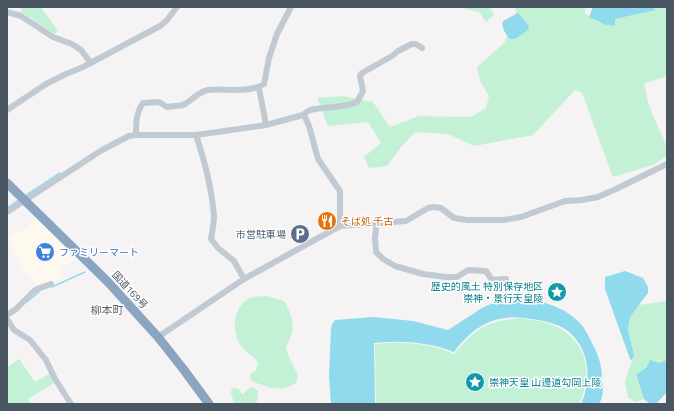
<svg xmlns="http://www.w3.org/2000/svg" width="674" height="411" font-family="'Titillium Web','Noto Sans JP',sans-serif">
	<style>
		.commercial { fill: #fdf9ef }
		.green { fill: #c3f1d5 }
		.water { fill: #90daee }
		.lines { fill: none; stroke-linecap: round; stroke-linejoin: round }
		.stream { stroke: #90daee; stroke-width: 1.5 }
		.minor { stroke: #c1cad2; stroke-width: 6 }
		.highway { stroke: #8ba5c1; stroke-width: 9 }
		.labels { text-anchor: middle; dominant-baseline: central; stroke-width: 3; stroke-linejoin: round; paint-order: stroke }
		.food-label { font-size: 10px; fill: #c56008; stroke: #fff; text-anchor: start }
		.service-label { font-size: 10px; fill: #4e5e75; stroke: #fff; text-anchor: end }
		.shop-label { font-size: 10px; fill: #366cbe; stroke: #fff; text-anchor: start }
		.culture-label { font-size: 10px; fill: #0d838f; stroke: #fff; text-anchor: end }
		.street-label { font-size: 10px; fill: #4a5661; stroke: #fff }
		.neighbourhood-label { font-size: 11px; fill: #5f6368; stroke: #fff }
	</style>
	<rect width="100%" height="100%" fill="#f5f3f3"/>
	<path class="commercial" d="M37,218l42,39 -19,11 4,10 -28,7 -12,-15 -17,-30 18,-12z"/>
	<path class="green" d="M22,7h19l17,24 -4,3 -23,-16 -10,-6z
		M459,7h31l4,8 -8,7 -7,-10z
		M516,7h69v7l21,11 9,1v-7l41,-9 -3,-3h14v69l-23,8 5,22 18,41v9l-14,9 -40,12 -31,-84 -7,-3 -42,45 -59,11 -26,-12 -33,-2 -14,15 -14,19 -18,2 -5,-11 17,-14 -13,-21 -40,4 -11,-28 25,-2 31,6 17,25 29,-11 52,1 15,-9 3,-12 -9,-15 -3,-14 27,-24 12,-25z
		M266,296l18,5c10,18 12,28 2,46l2,8 10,20 -2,8c-4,2 -8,4 -12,5 -12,2 -26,-3 -34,-9v-5l6,-3 2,-8c-6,-9 -9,-8 -15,-15 -13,-14 -11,-45 10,-51 4,-1 9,0 13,-1z
		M667,301v59l-21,8 -10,6 8,25 -8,3 -8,-4 -3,-17 9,-26 -6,-25 2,-13 9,-12z
		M520,318c11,2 23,3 33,7 33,14 41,48 26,79h-203l-1,-60c27,-3 55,-1 79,10 21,-25 32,-33 66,-36z
		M19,359l16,23 14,-8 5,9 -26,16 3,5h-24v-37z
		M250,387l5,1 3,3v7l-2,5 -21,1c-2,-4 -4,-9 -4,-13l2,-3 6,1 2,4 2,1z"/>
	<path class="water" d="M593,7h60l3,3 -41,9v7l-9,-1 -17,-8z
		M518,13l11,13 -1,4 -13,9h-5c-4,-4 -9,-12 -7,-18z
		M625,271l18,7 5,9v6l-18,24 -2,13 6,25 -2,5 -2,-1 -25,-70v-12z
		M514,299c23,0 48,6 65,23 6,6 9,13 13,21 6,11 10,22 10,34 1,10 2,19 -3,27h-18c11,-24 9,-55 -13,-73 -12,-9 -29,-11 -44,-13 -12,-2 -28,0 -39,6 -12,6 -23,17 -31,28 -25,-10 -54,-12 -80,-9l1,61h-44l-2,-28 2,-47 1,-5 3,-4 39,-3 39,4 35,9 34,-22 9,-4z
		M650,360l9,3 8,-3v32l-11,12h-6l-6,-5 -8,-25 10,-6z"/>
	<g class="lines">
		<path class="stream" d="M25,196l35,-23
			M7,208l13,-9
			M52,287l33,-15
			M27,302l12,-10"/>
		<path class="minor" d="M7,12l14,4 32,21 19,7 9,6 10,13
			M259,88l7,37
			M7,110l39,-26 20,-10 17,-7 77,-41 7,-6 10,-13
			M303,115c2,-2 4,-4 7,-5 16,-4 32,-1 47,-8l6,-11 -3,-15 2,-3 30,-17 6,-5 14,-7h4l6,4
			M303,115l2,2 4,9 9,33 22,32v35
			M136,135c0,-12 0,-22 7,-32l16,-1 8,5c5,-1 12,-1 16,-2 9,-4 14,-13 25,-15 18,-2 39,4 56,-6l5,-26 8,-24 14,-27
			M196,135c9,27 16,53 18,82 0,7 -2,15 -3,22l7,9 16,13 10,18
			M7,212l95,-62 27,-14 7,-1h60l70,-10 37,-10
			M377,223l-2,14 1,15 7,7 12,7 28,8 23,3h11l11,-7 18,1 6,9 14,-1
			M7,315l9,-6 19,-19 16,-6
			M7,319l7,11 16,10 16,20 9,19 16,25
			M158,337l86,-58 96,-53 66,-5 22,-13 6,-1 7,1 13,10 13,2h37l17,-3 44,-16 17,-1 16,-3 18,-8 51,-25"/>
		<path class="highway" d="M7,183l101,99 50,55 26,33 25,34"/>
	</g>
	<defs>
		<symbol id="restaurant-disc" viewBox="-11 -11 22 22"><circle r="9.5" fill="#e8710a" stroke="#fff"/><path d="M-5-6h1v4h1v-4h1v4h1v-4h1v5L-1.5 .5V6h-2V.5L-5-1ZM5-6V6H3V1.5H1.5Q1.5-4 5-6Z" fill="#fff"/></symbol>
		<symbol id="parking-disc" viewBox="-11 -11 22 22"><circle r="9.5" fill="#5c6f8a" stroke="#fff"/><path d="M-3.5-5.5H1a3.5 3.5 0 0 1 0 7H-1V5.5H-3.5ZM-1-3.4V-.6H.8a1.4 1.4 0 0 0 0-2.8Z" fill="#fff"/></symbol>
		<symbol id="supermarket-disc" viewBox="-11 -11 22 22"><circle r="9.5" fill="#3f7fe0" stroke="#fff"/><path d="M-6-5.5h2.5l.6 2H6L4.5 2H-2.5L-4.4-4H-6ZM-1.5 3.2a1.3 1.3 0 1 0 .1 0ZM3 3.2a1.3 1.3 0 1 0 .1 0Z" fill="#fff"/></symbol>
		<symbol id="sight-disc" viewBox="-11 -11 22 22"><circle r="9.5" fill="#0f9aa8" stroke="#fff"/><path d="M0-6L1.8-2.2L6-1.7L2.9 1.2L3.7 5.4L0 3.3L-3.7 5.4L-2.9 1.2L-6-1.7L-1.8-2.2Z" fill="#fff"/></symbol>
	</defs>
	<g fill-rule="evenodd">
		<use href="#restaurant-disc" x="316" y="210" width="22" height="22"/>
		<use href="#parking-disc" x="289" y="223" width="22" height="22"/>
		<use href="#supermarket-disc" x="34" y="241" width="22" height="22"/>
		<use href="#sight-disc" x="546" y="281" width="22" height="22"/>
		<use href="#sight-disc" x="464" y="371" width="22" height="22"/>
	</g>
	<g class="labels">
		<g class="food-label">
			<text x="341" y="221">そば処 千古</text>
		</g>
		<g class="service-label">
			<text x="286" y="234">市営駐車場</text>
		</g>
		<g class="shop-label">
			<text x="59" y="252">ファミリーマート</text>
		</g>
		<g class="culture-label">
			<text x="543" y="286">歴史的風土 特別保存地区<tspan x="543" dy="12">崇神・景行天皇陵</tspan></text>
			<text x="489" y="382" text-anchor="start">崇神天皇 山邊道勾岡上陵</text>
		</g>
		<g class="street-label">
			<text transform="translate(130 290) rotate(47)">国道169号</text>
		</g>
		<g class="neighbourhood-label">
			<text x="107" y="310">柳本町</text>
		</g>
	</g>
	<rect width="674" height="411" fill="none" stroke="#4a5661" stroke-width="16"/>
</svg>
